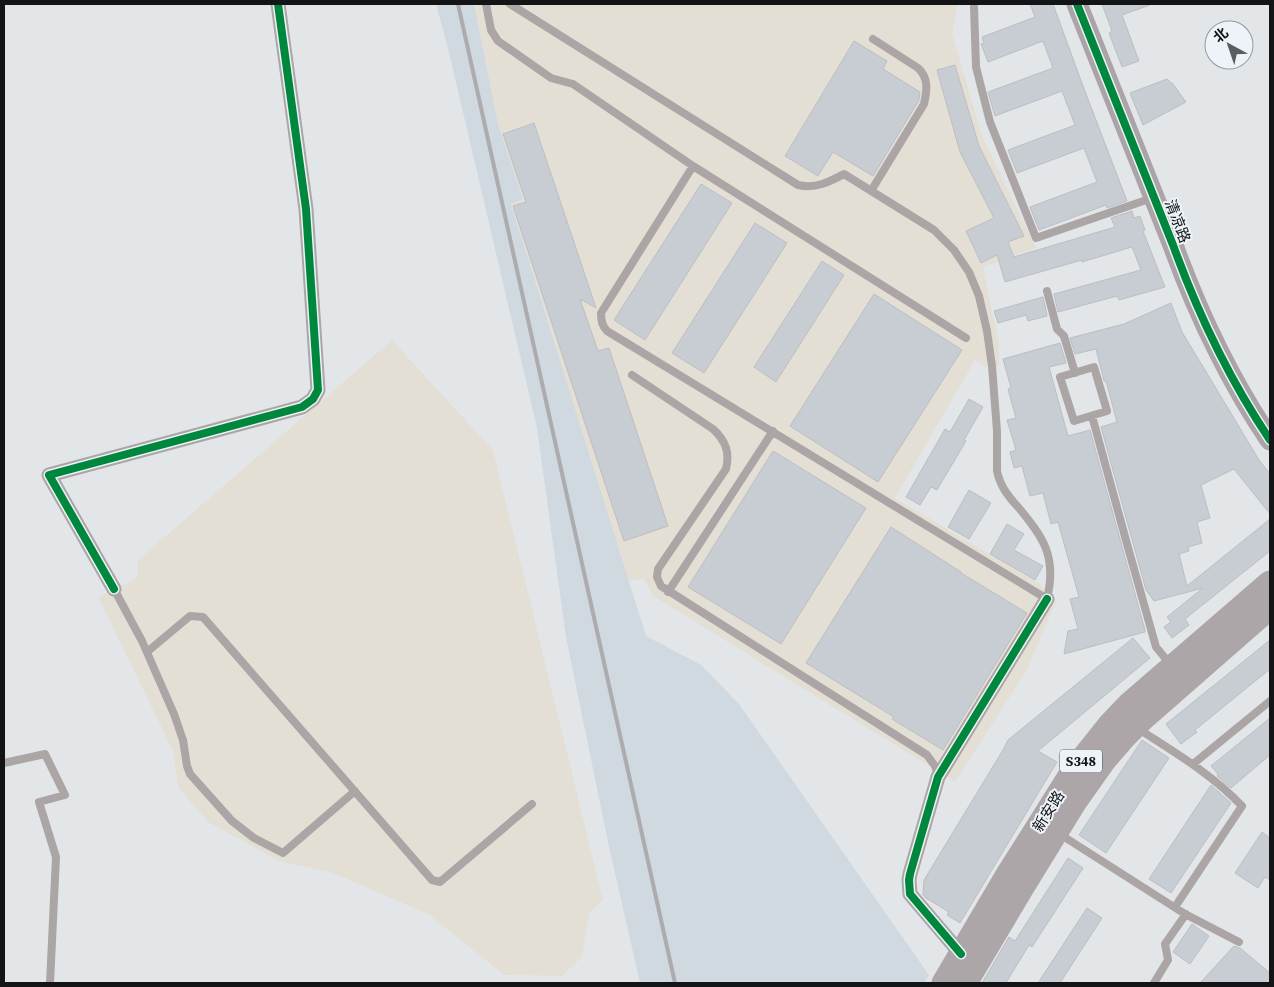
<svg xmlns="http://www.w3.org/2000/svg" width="1274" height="987" font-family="'Source Serif 4','Noto Sans SC',serif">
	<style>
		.industrial { fill: #e4dfd5 }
		.built { fill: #d0d8e0 }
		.building { fill: #c7cdd3; stroke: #bcbec1 }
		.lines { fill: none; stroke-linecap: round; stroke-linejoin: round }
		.lane { stroke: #aca5a6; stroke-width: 8 }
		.street { stroke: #aca5a6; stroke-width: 15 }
		.secondary { stroke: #aba3a6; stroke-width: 21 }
		.primary { stroke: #ada6a9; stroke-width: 25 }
		.rail { stroke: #adabae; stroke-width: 4 }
		.cycleway-casing { stroke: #edf3f9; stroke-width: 11 }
		.cycleway { stroke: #00873e; stroke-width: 8 }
		.labels { text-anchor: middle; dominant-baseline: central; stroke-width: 4; stroke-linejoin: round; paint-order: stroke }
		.shield { fill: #edf3f9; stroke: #54575a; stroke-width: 1 }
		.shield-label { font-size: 14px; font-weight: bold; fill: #121416 }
		.street-label { font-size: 15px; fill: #121416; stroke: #edf3f9 }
	</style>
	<rect width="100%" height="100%" fill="#e3e6e9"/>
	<path class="industrial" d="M474,4h484l-6,29 30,103 54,112 -53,19 16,77v22l-14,1 -10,-7 -80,138 146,87 15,16 -29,69 -72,112 -302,-186 -9,-17 -16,1 -117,-376 12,-5 -25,-75z
		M392,340l101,110 110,450 -14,13 -7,44 -20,19 -58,-1 -76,-61 -95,-41 -54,-12 -71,-39 -30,-35 -5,-36 -75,-154 39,-19 1,-18z"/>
	<path class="built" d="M436,4h38l24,120 25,75 -12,5 135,432 55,29 38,39 190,271 -5,8h-284l-32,-141 -42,-205 -29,-209 -89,-380z"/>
	<path class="building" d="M1030,4h23l30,82 44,115 -20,7 -1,-3 -67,25 -9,-23 67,-25 -13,-34 -67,25 -9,-23 67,-25 -13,-34 -67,25 -7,-24 65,-24 -10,-27 -55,21 -7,-18 3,-1 -2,-6 53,-20z
		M1102,4h48v1l-28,10 17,46 -17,6 -13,-34 3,-2z
		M854,41l33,20 -4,8 37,23 -1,8 -46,76 -40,-24 -15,24 -33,-20z
		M955,65l24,81 45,90 -16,6 6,15 101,-30 -4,-9 21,-7 2,7 6,-2 5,14 -2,1 22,56 -46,13 -2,-4 -59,16 -4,-18 87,-24 -9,-23 -50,15v-2l-77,22 -8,-27 -16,8 -15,-32 28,-13 -34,-66 -23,-82z
		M1167,79l6,5 13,18 -43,23 -13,-32z
		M534,123l62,185 -16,-9 18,52 11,-3 59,178 -44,15 -111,-335 13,-4 -23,-68z
		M701,184l31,19 -87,137 -31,-20z
		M755,223l32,20 -83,130 -32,-20z
		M822,261l22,14 -68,107 -22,-15z
		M874,294l88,56 -84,132 -88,-56z
		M1043,297l4,18v1l-19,5 -2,-6 -28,8 -4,-12z
		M1171,303l11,29 20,33 57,95 11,14v40l-36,-45 -33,16 9,33 -13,4 5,21 -14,4 1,4 -10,3 8,32 83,-67v32l-85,68 4,6 -17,13 -8,-11 7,-5 -4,-5 36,-29 -49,13 -8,-11 -45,-163 16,-5 -11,-41h-2l-8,-32 -21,5 -5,-16 54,-14z
		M1060,343l6,20 -17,4 19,69 22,-6 55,200v2l-81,22 4,-23 10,-2 -8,-30 9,-2 -21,-75 -7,2 -8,-31 -13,3 -8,-30 -8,2 -4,-16 6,-2 -9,-30 9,-2 -8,-29 3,-1 -8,-29z
		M969,399l14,8 -19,33 2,1 -29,49 -6,-3 -11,18 -14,-8 39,-68 5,3z
		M773,451l93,57 -85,136 -93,-57z
		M969,490l22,13 -22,36 -21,-12z
		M1007,524l17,10 -10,16 29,16 -8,14 -45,-26z
		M891,527l70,45v1l66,40 -84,137 -51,-31 2,-2 -88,-54z
		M1133,638l17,20 -112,93 19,11 -97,161 -13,-8 2,-3 -23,-14 -3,-3 1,-15 79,-130 5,-10z
		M1270,640v29l-75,61 2,2 -16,12 -15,-20z
		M1270,718v37l-39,33 -14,-12 1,-2 -7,-8z
		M1142,740l27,18 -63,95 -27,-18z
		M1211,785l20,18 -60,90 -22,-14z
		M1262,832l8,6v42l-5,-3 -7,11 -23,-15z
		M1068,858l15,10 -51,79 -3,-2 -23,38h-24l27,-46 6,4z
		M1087,908l15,10 -42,65h-22z
		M1192,924l17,12 -19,28 -17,-12z
		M1234,946l6,2 30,25v10h-70z"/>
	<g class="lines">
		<path class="lane" d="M486,4l5,26 7,11 53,37 22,6 120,82 273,172
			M510,4l288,181c18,4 31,-3 46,-11l90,56 20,20 15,22 10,24 8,35 5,35 5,65v40c3,15 11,25 21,36 26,31 39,50 29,92l-440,-268c-5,-5 -6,-10 -6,-18l92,-147
			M974,7l2,60 14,55 46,116 116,-40
			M871,191l53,-87c3,-13 5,-26 -6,-36l-45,-29
			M1047,291l10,38 7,7 11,37
			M1094,367l13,44 -33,10 -14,-44z
			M632,375l81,54c13,12 17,24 13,40l-68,100 -1,8 4,9 266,169 8,11 3,9
			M1092,416l35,128 29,103 15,18
			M114,589l28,52 32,73 9,26 4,26 3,8 42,47 22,17 29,15 72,-62
			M668,592l105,-161
			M147,652l43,-36 13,1 229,263 8,2 92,-78
			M1137,728c37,24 75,46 105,78l-67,101
			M4,763l41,-9 20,41 -26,7 17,55 -6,126
			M1193,764l77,-63
			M1058,833l127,81 54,28
			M1154,983l14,-23 -3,-16 21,-30"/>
		<path class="street" d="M114,589l-65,-114 253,-68 11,-8 5,-9 -12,-181 -28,-205
			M961,954l-51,-60 -1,-14 1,-6 28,-97 109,-178"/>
		<path class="secondary" d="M1077,4l96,241c25,69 56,134 97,195"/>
		<path class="primary" d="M944,983l62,-105 68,-108 35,-44 21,-22 140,-121
			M965,983l57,-96 53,-86 29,-41 19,-22 20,-20 127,-111"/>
		<path class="rail" d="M458,4l217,979"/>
		<defs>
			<path id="cycleway" d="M1077,4l96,241c25,69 56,134 97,195
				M114,589l-65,-114 253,-68 11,-8 5,-9 -12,-181 -28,-205
				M961,954l-51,-60 -1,-14 1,-6 28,-97 109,-178"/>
		</defs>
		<use href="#cycleway" class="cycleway-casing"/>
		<use href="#cycleway" class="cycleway"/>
	</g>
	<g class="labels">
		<rect class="shield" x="1060" y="749.5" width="42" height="23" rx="4"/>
		<g class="shield-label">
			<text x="1081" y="761">S348</text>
		</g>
		<g class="street-label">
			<text transform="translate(1178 221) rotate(69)">清凉路</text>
			<text transform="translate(1048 811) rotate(-58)">新安路</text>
		</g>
	</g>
	<rect width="1274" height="987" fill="none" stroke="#121416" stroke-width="10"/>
	<g transform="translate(1229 45) rotate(320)"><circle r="24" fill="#edf3f9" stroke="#959a9e"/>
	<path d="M0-4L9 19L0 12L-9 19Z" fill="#5b5e60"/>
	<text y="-8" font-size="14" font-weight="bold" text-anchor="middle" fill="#121416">北</text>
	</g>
</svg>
